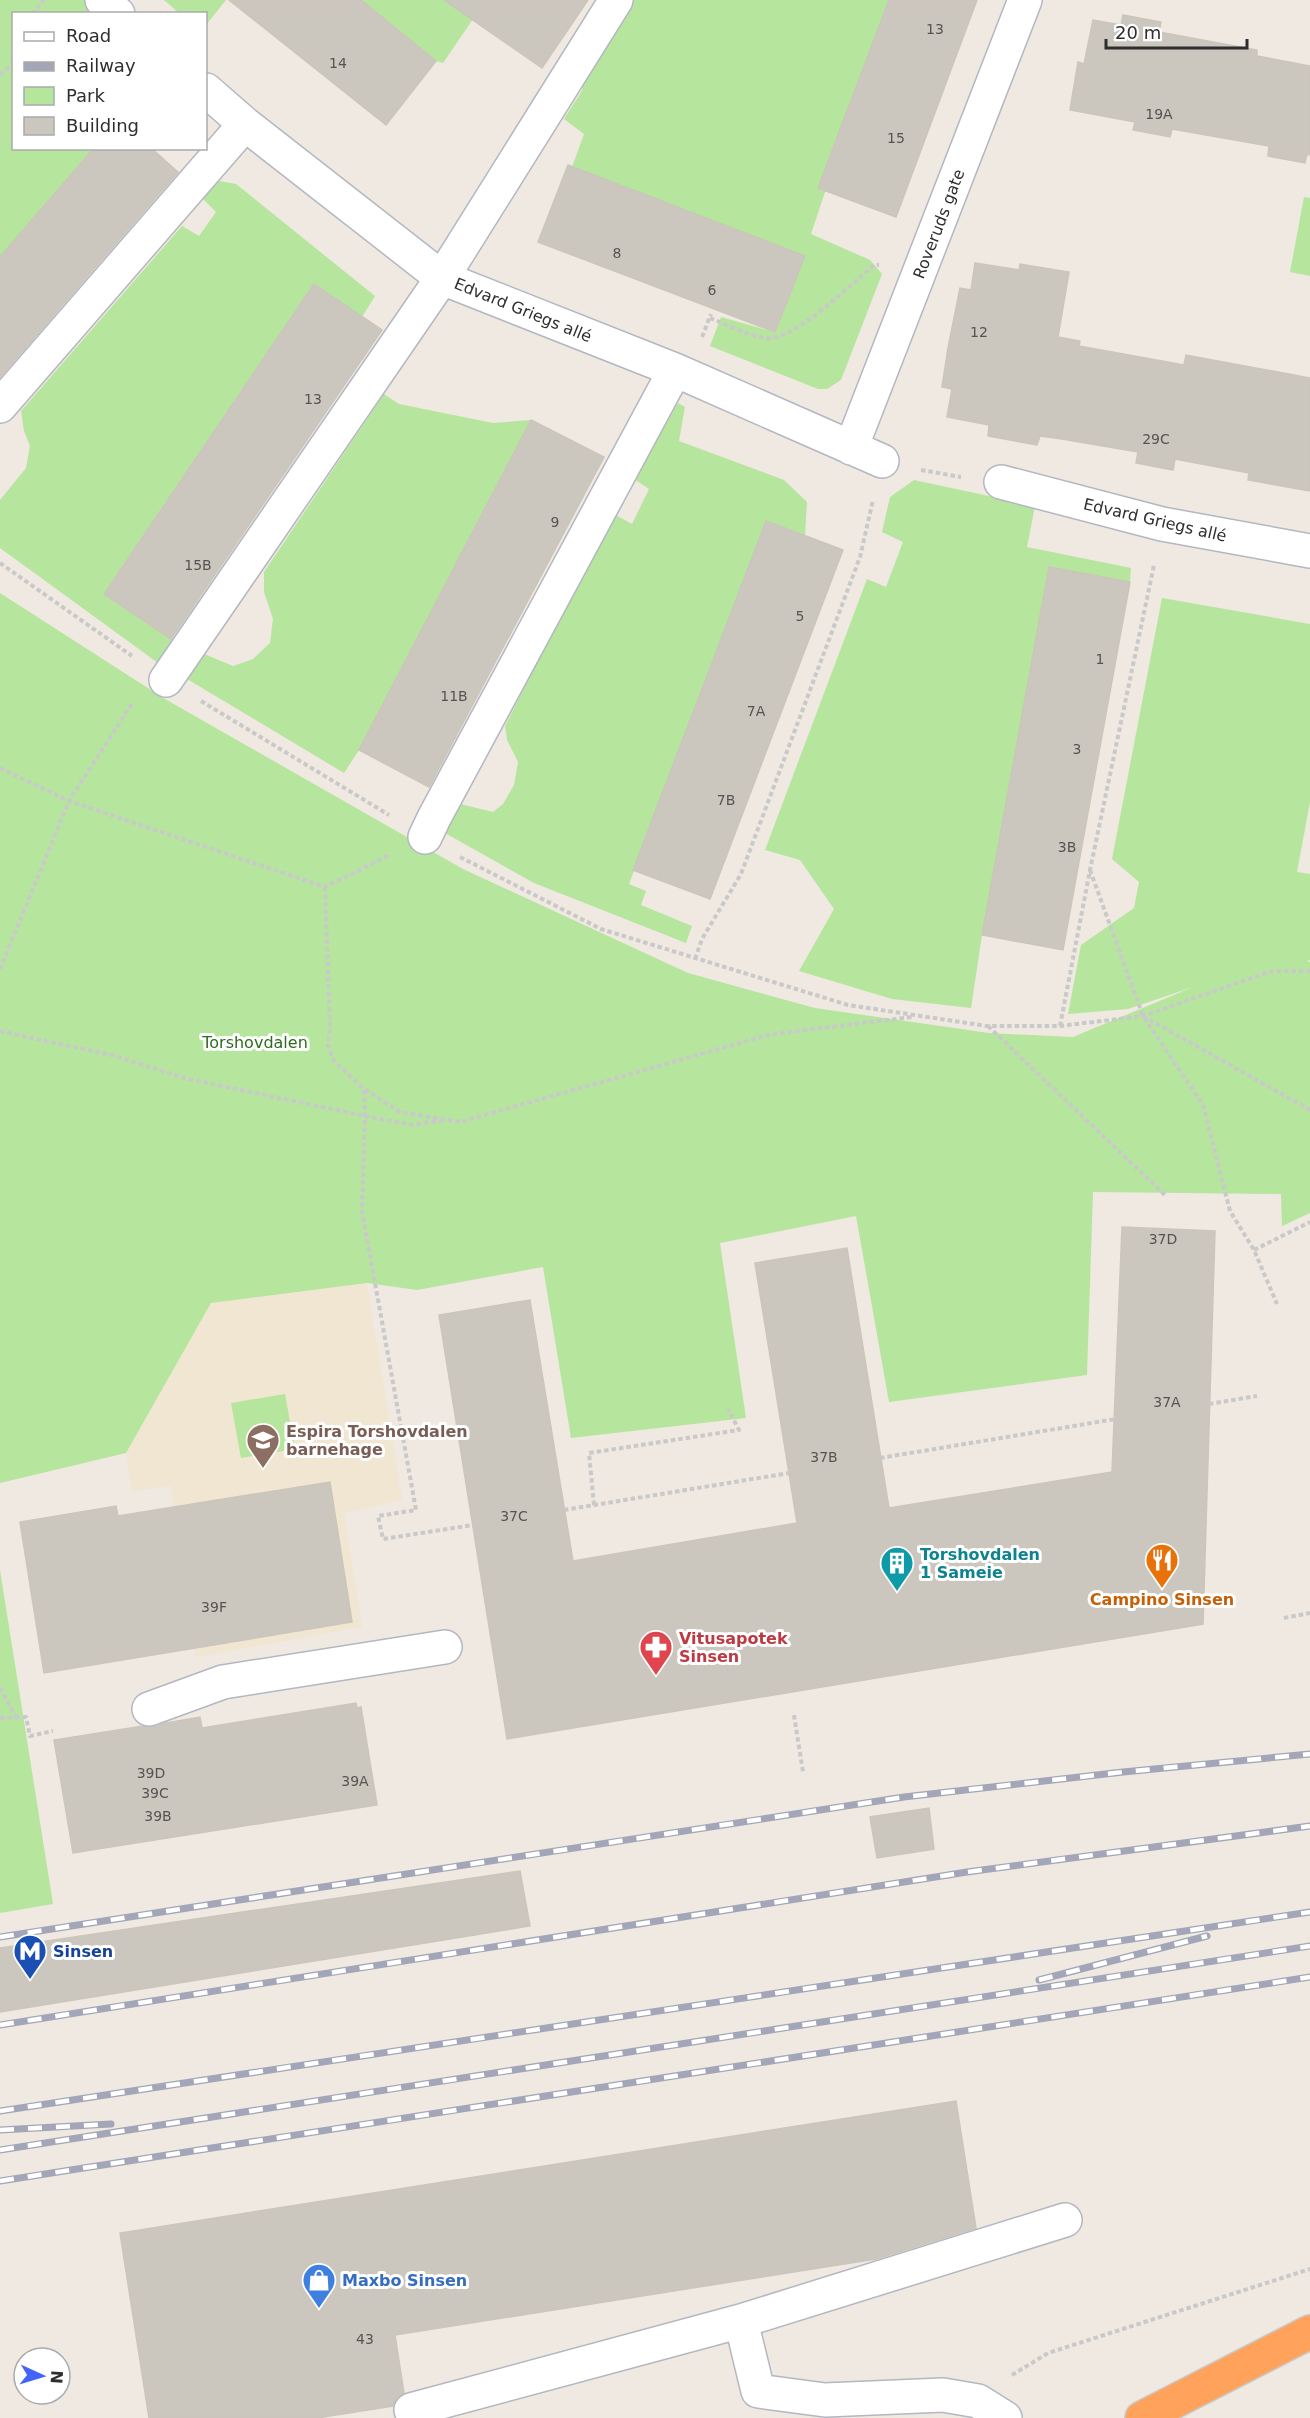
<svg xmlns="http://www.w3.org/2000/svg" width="1310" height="2418" font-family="'DejaVu Sans',sans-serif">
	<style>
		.education { fill: #f0e6d1 }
		.green { fill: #b6e59e }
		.building { fill: #cbc7bf; stroke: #cbc5ba; stroke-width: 1.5 }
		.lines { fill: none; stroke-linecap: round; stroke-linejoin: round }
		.minor-casing { stroke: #b4b7c1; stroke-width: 36 }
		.highway-casing { stroke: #c9c9c9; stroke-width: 36 }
		.path { stroke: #c9c9c9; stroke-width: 4; stroke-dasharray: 4.5 3; stroke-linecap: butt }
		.minor { stroke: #fff; stroke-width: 33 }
		.highway { stroke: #ffa35c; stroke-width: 33 }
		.rail-casing { stroke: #a3a6b8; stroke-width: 7 }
		.rail { stroke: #fff; stroke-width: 4.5; stroke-dasharray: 14; stroke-linecap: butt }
		.labels { text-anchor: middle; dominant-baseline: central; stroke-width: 6; stroke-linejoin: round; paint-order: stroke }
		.number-label { font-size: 14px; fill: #555452 }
		.street-label { font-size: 16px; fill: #2e2e2e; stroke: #fff }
		.park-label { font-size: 16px; fill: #2c6e1b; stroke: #fff }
		.education-label { font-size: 16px; font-weight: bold; fill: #785e54; stroke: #fff; text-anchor: start }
		.culture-label { font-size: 16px; font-weight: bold; fill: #0d838f; stroke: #fff; text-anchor: start }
		.food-label { font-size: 16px; font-weight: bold; fill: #c56008; stroke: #fff }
		.health-label { font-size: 16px; font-weight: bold; fill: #be3a42; stroke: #fff; text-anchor: start }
		.transit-label { font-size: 16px; font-weight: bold; fill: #164399; stroke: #fff; text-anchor: start }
		.shop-label { font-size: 16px; font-weight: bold; fill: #366cbe; stroke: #fff; text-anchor: start }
	</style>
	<rect width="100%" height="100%" fill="#efe9e1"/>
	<path class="education" d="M367,1283l35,217 -58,13 18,114 -166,30 -25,-171 -39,5 -6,-38 85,-150z"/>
	<path class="green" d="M0,0h110l-11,13 -85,1v134l80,1 -94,108z
		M164,0h62l-20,25v-11l-27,-1z
		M361,0h125l-43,63 -7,-2z
		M627,0h262l-78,234 59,26 12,14 -41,106 -14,9h-9l-108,-43 11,-29 54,15 30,-76 -233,-89 12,-33 -20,-15 19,-30 -9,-6z
		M219,181l17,3 139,112 -13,21 -48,-33 -210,309 68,46 -14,24 -158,-115v-48l26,-32 4,-22 -6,-15 -3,-20 161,-185 17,10 17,-24 -13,-13z
		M1304,197l6,1v78l-20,-4z
		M384,394l15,10 94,19 38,-3 -172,330 -15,23 -167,-100 20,-22 36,15 20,-7 17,-16 3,-24 -9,-27v-20z
		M678,403l7,4 -6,34 105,39 23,22 -2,34 -39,-15 -137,363 17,7 -5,14 51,21 -6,17 -152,-60 -98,-55 20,-25 37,9 10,-8 11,-19 4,-23 -11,-22 -2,-14 107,-213 20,11 17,-35 -15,-10z
		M914,480l121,26 -8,41 104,21 -1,14 -81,-14 -67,367 -11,73 -79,-9 -93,-28 35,-62 -34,-49 -35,-10 102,-271 19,8 17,-45 -21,-10 8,-35z
		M0,593l165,106 298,170 225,104 127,35 174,25 84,4 120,-50 -65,22 -60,5 13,-69 53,-37 5,-26 -27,-23 50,-261 148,26v178l-13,70 13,2v86l-3,1 3,1v251l-28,13 -1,-32 -188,-2 -6,183 -198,27 -33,-186 -136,27 26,175 -175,20 -28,-171 -126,23 -50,-7 -156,20 -85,150 -126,30z
		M285,1394l10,55 -54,9 -10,-55z
		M0,1570l53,334 -53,9z"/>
	<path class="building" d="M229,0h132l75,61 -50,64z
		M444,0h144l-46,68z
		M889,0h88l-81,217 -78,-29z
		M1123,15l38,7 -2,10 98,18v6l53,10v89l-3,-1 -2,9 -37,-7 1,-10 -97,-17 -2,8 -37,-7 2,-8 -65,-12 8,-48 6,2 9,-44 28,5z
		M94,148h57l27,24 -178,205v-120z
		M568,165l237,91 -30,76 -237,-90z
		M975,263l44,7 1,-6 49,8 -11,65 22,4 -1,5 105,19 2,-10 124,23v113l-62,-11 1,-7 -74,-14 -2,11 -37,-7 2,-11 -76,-13 -22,-3 -3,9 -49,-9 1,-11 -42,-8 5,-28 -10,-2 6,-39 12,-60 11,2z
		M314,284l68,46 -211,309 -67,-45z
		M531,420l73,37 -175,330 -70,-37z
		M766,521l77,29 -133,349 -77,-29z
		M1049,567l81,15 -67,368 -81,-15z
		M1122,1227l93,4 -12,393 -696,115 -68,-424 91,-15 43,261 224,-38 -42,-260 92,-15 42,260 223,-36z
		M330,1482l22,140 -308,51 -24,-151 96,-16 2,10z
		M356,1703l1,5 4,-1 16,98 -304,48 -19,-113 89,-14 12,1 11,-4 34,-6 2,11z
		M929,1808l5,41 -57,9 -7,-41z
		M520,1871l10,55 -530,86v-64z
		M956,2101l20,127 -100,31 -481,76 9,58 -7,4 -4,9 -76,12h-168l-29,-185z"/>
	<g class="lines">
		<defs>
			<path id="minor" d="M102,0l16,14
				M206,90l39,34 197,154 233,92 207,91
				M0,406l245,-282
				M851,448l174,-448
				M1001,482l161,42 148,27
				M166,680l276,-402 174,-278
				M425,837l9,-19 241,-448
				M149,1709l74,-27 222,-35
				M741,2321l324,-101
				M411,2410l330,-89 17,70 67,9 118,-5 35,6 27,17"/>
			<path id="highway" d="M1142,2418l168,-86"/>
		</defs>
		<use href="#minor" class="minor-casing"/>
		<use href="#highway" class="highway-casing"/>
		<path class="path" d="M32,14l12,-14
			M0,75l13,-12 1,-4
			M710,318c18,7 38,18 57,20 25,4 87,-56 107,-73h5
			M702,337l9,-23
			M921,470l40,7
			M0,563l132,93
			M201,701l188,114
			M0,768l69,33 256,86 65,-32
			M460,857l141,72 247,76 139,21h73l83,-10 129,-45h38
			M1090,870l53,146 60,89 27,106 24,39 23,54
			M325,887l5,140 -2,19 6,15 30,28 36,23 60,10 312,-88 140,-17
			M695,959l7,-20 39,-65 119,-317 13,-57
			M0,969l69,-168 64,-99
			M1143,1016l167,94
			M988,1026l179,171
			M1060,1026l30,-156 64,-305
			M0,1031l115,25 69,22 181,38 47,9 34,-5
			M364,1090l1,26 -3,95 54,299 -38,6 5,23 90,-14
			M1254,1250l56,-28
			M1209,1404l48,-8
			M880,1458l236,-39
			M594,1505l-5,-52 150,-23 -11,-21
			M564,1510l225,-37
			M1284,1618l26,-5
			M0,1688l16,29
			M794,1715l9,57
			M0,1718l26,-1 4,19 23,-5
			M1012,2375l36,-22 262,-84"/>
		<use href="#minor" class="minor"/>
		<use href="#highway" class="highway"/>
		<defs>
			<path id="rail" d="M0,1937l904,-140 219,-25 187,-18
				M1039,1980l168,-44
				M0,2025l967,-153 343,-46
				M0,2111l1310,-199
				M0,2130l111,-6
				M0,2150l1310,-204
				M0,2181l1310,-204"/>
		</defs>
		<use href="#rail" class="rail-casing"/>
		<use href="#rail" class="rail"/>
	</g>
	<defs>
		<symbol id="school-pin" viewBox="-11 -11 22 30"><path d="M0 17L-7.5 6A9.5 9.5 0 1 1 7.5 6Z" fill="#8d6e63" stroke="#fff"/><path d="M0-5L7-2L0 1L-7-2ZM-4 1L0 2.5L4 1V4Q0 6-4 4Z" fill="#fff"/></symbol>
		<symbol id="restaurant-pin" viewBox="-11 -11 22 30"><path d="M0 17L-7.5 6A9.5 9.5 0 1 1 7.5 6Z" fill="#e8710a" stroke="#fff"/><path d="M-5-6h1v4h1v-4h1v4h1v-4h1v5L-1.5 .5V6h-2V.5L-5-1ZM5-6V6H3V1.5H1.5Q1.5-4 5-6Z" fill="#fff"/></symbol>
		<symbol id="building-pin" viewBox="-11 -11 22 30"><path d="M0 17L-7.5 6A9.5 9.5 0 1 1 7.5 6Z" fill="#0f9aa8" stroke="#fff"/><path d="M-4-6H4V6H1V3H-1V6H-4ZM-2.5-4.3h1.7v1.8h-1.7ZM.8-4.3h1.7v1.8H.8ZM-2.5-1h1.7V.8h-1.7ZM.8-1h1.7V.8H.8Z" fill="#fff"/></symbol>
		<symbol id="pharmacy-pin" viewBox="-11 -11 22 30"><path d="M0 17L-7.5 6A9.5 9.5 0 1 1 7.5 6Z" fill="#e0444e" stroke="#fff"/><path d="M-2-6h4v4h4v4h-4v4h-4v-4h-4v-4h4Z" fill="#fff"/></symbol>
		<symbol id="metro-pin" viewBox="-11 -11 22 30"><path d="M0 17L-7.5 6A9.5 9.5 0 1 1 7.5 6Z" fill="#1a4fb4" stroke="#fff"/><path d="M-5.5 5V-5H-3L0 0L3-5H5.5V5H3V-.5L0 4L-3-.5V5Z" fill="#fff"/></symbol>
		<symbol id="shop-pin" viewBox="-11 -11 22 30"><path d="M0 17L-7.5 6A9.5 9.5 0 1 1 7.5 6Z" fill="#3f7fe0" stroke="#fff"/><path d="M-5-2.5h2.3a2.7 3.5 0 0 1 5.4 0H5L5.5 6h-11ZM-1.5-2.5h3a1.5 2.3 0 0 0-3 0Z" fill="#fff"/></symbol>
	</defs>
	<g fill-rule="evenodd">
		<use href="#school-pin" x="244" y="1421" width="38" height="52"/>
		<use href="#restaurant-pin" x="1143" y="1541" width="38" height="52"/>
		<use href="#building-pin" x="878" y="1544" width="38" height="52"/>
		<use href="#pharmacy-pin" x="637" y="1628" width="38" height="52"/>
		<use href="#metro-pin" x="11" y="1932" width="38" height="52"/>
		<use href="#shop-pin" x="300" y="2261" width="38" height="52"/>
	</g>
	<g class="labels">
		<g class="number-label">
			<text x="935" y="29">13</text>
			<text x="338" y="63">14</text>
			<text x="1159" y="114">19A</text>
			<text x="896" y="138">15</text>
			<text x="617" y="253">8</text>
			<text x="712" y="290">6</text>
			<text x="979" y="332">12</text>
			<text x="313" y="399">13</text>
			<text x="1156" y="439">29C</text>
			<text x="555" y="522">9</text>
			<text x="198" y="565">15B</text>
			<text x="800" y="616">5</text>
			<text x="1100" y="659">1</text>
			<text x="454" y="696">11B</text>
			<text x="756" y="711">7A</text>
			<text x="1077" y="749">3</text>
			<text x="726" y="800">7B</text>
			<text x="1067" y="847">3B</text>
			<text x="1163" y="1239">37D</text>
			<text x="1167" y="1402">37A</text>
			<text x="824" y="1457">37B</text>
			<text x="514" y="1516">37C</text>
			<text x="214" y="1607">39F</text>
			<text x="151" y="1773">39D</text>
			<text x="355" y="1781">39A</text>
			<text x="155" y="1793">39C</text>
			<text x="158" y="1816">39B</text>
			<text x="365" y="2339">43</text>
		</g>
		<g class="street-label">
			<text transform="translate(939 224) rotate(-69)">Roveruds gate</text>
			<text transform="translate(523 310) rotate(22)">Edvard Griegs allé</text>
			<text transform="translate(1155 520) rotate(13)">Edvard Griegs allé</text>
		</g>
		<g class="park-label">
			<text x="255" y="1042">Torshovdalen</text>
		</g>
		<g class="education-label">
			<text x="286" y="1431">Espira Torshovdalen<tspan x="286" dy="18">barnehage</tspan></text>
		</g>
		<g class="culture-label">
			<text x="920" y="1554">Torshovdalen<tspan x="920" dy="18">1 Sameie</tspan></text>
		</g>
		<g class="food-label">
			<text x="1162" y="1599">Campino Sinsen</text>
		</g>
		<g class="health-label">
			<text x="679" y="1638">Vitusapotek<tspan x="679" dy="18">Sinsen</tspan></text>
		</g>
		<g class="transit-label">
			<text x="53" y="1951">Sinsen</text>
		</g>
		<g class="shop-label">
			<text x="342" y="2280">Maxbo Sinsen</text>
		</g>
	</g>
	<rect x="12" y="12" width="195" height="138" fill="#ffffff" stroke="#ababab" stroke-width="1.5"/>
	<rect x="24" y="32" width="30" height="9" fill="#ffffff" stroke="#ababab" stroke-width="1.5"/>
	<text x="66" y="42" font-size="18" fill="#2e2e2e">Road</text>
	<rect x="24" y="62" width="30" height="9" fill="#a3a6b8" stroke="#ababab" stroke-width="1.5"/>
	<text x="66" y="72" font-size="18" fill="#2e2e2e">Railway</text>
	<rect x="24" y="87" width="30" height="18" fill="#b6e59e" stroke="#ababab" stroke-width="1.5"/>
	<text x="66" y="102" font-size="18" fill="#2e2e2e">Park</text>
	<rect x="24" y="117" width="30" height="18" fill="#cbc7bf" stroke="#ababab" stroke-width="1.5"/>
	<text x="66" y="132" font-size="18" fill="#2e2e2e">Building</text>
	<g transform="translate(42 2376) rotate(94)"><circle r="28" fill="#ffffff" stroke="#ababab" stroke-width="1.5"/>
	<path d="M0-4.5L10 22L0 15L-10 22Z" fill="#4264fb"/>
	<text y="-9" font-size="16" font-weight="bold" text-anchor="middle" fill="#2e2e2e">N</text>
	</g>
	<path d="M1106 39v9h141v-9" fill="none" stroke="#2e2e2e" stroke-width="3"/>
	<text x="1115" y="39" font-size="18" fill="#2e2e2e" stroke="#ffffff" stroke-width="4.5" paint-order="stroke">20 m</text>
</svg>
